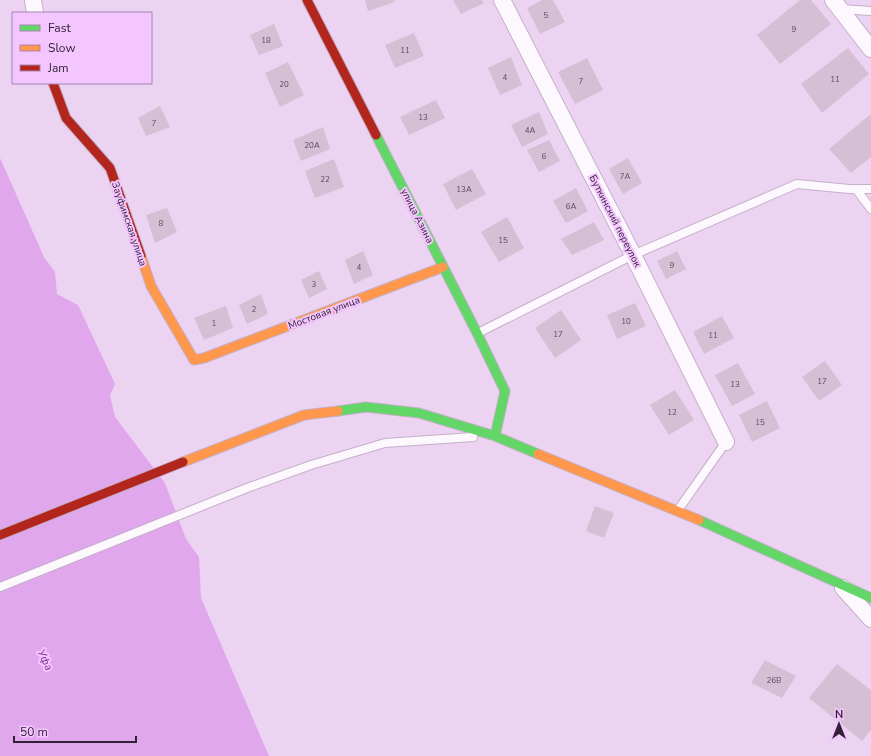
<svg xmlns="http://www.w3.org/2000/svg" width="871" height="756" font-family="'Nunito Sans',sans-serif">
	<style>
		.water { fill: #e0a7ed }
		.building { fill: #d6bed4 }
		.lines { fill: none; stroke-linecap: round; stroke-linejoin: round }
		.lane-casing { stroke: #c4b0c8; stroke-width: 10 }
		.street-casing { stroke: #c4b0c8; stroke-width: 18 }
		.fast-casing { stroke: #c4b0c8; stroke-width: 11 }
		.slow-casing { stroke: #c4b0c8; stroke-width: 11 }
		.jam-casing { stroke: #c4b0c8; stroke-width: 11 }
		.lane { stroke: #fcf8fd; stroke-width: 8 }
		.street { stroke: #fcf8fd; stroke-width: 16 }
		.fast { stroke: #63d668; stroke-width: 9 }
		.slow { stroke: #ff974d; stroke-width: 9 }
		.jam { stroke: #b3261e; stroke-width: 9 }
		.labels { text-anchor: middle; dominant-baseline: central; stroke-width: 4; stroke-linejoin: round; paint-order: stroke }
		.number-label { font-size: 8px; fill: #5d4a5f }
		.street-label { font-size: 10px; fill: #322136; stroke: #f4c6ff }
		.water-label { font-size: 11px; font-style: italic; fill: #7f2a91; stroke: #f4c6ff }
	</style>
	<rect width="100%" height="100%" fill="#ecd3f2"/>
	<path class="water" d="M0,158l44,99 11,15 2,22 21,11 37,79 -5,11 5,22 50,66 21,56 13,18 2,41 68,158h-269z"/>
	<path class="building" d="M365,0h29l1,2 -27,9z
		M453,0h29l2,3 -23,11z
		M542,0h11l12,22 -25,12 -13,-26z
		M800,0h11l20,24 -51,40 -23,-29z
		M274,24l9,22 -24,9 -9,-20z
		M414,33l10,23 -29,12 -10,-23z
		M848,48l21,26 -47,39 -21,-29z
		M511,57l11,28 -22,10 -12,-27z
		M587,58l16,32 -28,14 -17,-32z
		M288,62l16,33 -24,12 -15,-34z
		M436,100l9,18 -36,17 -9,-18z
		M160,106l10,21 -24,9 -8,-18z
		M539,112l9,22 -26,13 -11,-22z
		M871,114v43l-20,16 -22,-24z
		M323,127l7,22 -29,12 -8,-21z
		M549,140l11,21 -21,11 -12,-22z
		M628,158l14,25 -19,11 -14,-25z
		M334,159l10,28 -29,11 -10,-27z
		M472,169l14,25 -30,16 -13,-26z
		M576,188l12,23 -22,12 -13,-22z
		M167,208l10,24 -22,11 -9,-28z
		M507,217l17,31 -25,14 -18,-30z
		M594,222l10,18 -32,15 -11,-16z
		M363,251l10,24 -19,9 -9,-24z
		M677,251l9,18 -20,10 -9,-18z
		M319,271l8,18 -18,9 -8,-18z
		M261,294l7,20 -21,10 -8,-19z
		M635,303l11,23 -29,13 -10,-24z
		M226,306l7,22 -29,12 -10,-22z
		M561,310l20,30 -26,18 -20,-30z
		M722,316l12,22 -30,16 -11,-22z
		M825,361l17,24 -23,16 -17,-24z
		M738,363l17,31 -23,12 -17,-31z
		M675,390l19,30 -25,15 -19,-30z
		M767,401l13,27 -28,14 -13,-27z
		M595,506l19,7 -10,25 -18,-7z
		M765,660l31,16 -14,22 -31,-15z
		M837,664l34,26v40l-9,11 -53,-43z"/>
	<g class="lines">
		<defs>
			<path id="lane" d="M840,9l31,2
				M856,189l15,20
				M478,333l155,-78 164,-71 52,5h22
				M678,510l48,-68
				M0,587l247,-99 64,-23 74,-22 88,-6"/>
			<path id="street" d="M33,0l2,13
				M502,0l131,255 93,187
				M833,0l38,49
				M843,588l28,31"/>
			<path id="fast" d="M376,135l101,198 28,58 -10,45
				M338,411l28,-4 53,6 76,23 43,18
				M699,520l172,78"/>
			<path id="slow" d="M141,256l10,30 43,74 10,-2 239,-91
				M538,454l161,66
				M183,462l121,-47 34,-4"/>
			<path id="jam" d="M307,0l69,135
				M53,83l13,35 44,50 31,88
				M0,535l183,-73"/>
		</defs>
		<use href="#lane" class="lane-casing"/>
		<use href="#street" class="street-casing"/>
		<use href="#fast" class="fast-casing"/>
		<use href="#slow" class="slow-casing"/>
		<use href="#jam" class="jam-casing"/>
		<use href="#lane" class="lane"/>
		<use href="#street" class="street"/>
		<use href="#fast" class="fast"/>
		<use href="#slow" class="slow"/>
		<use href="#jam" class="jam"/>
	</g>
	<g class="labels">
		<g class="number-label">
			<text x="546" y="15">5</text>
			<text x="794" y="29">9</text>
			<text x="266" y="40">18</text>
			<text x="405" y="50">11</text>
			<text x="505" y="77">4</text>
			<text x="835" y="79">11</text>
			<text x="581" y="81">7</text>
			<text x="284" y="84">20</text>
			<text x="423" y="117">13</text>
			<text x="154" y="123">7</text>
			<text x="530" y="130">4А</text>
			<text x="312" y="145">20А</text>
			<text x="544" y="156">6</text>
			<text x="625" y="176">7А</text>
			<text x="325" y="179">22</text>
			<text x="464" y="189">13А</text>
			<text x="571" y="206">6А</text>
			<text x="161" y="223">8</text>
			<text x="503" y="240">15</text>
			<text x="672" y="265">9</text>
			<text x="359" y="267">4</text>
			<text x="314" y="284">3</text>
			<text x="254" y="309">2</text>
			<text x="626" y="321">10</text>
			<text x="214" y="323">1</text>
			<text x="558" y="334">17</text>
			<text x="713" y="335">11</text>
			<text x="822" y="381">17</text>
			<text x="735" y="384">13</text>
			<text x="672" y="412">12</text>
			<text x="760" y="422">15</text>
			<text x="774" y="680">26В</text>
		</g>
		<g class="street-label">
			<text transform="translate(417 216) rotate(63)">улица Азина</text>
			<text transform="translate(615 221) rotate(63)">Буткинский переулок</text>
			<text transform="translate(129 224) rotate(71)">Зауфимская улица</text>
			<text transform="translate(324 313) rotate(-21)">Мостовая улица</text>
		</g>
		<g class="water-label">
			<text transform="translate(45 660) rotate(65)">Уфа</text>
		</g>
	</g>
	<rect x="12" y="12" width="140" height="72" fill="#f4c6ff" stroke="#a684af"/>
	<rect x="20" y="25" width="20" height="6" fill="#63d668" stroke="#a684af"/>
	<text x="48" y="32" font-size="12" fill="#322136">Fast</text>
	<rect x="20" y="45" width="20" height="6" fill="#ff974d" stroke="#a684af"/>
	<text x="48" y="52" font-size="12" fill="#322136">Slow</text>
	<rect x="20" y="65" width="20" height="6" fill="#b3261e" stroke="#a684af"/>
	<text x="48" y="72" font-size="12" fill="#322136">Jam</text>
	<g transform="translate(839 724)" stroke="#f4c6ff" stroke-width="3" paint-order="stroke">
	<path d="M0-3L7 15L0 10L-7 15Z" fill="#322136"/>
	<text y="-6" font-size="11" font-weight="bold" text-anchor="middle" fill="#322136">N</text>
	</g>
	<path d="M14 736v6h122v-6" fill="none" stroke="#322136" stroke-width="2"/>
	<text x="20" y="736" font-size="12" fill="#322136" stroke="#f4c6ff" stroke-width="3" paint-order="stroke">50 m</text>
</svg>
